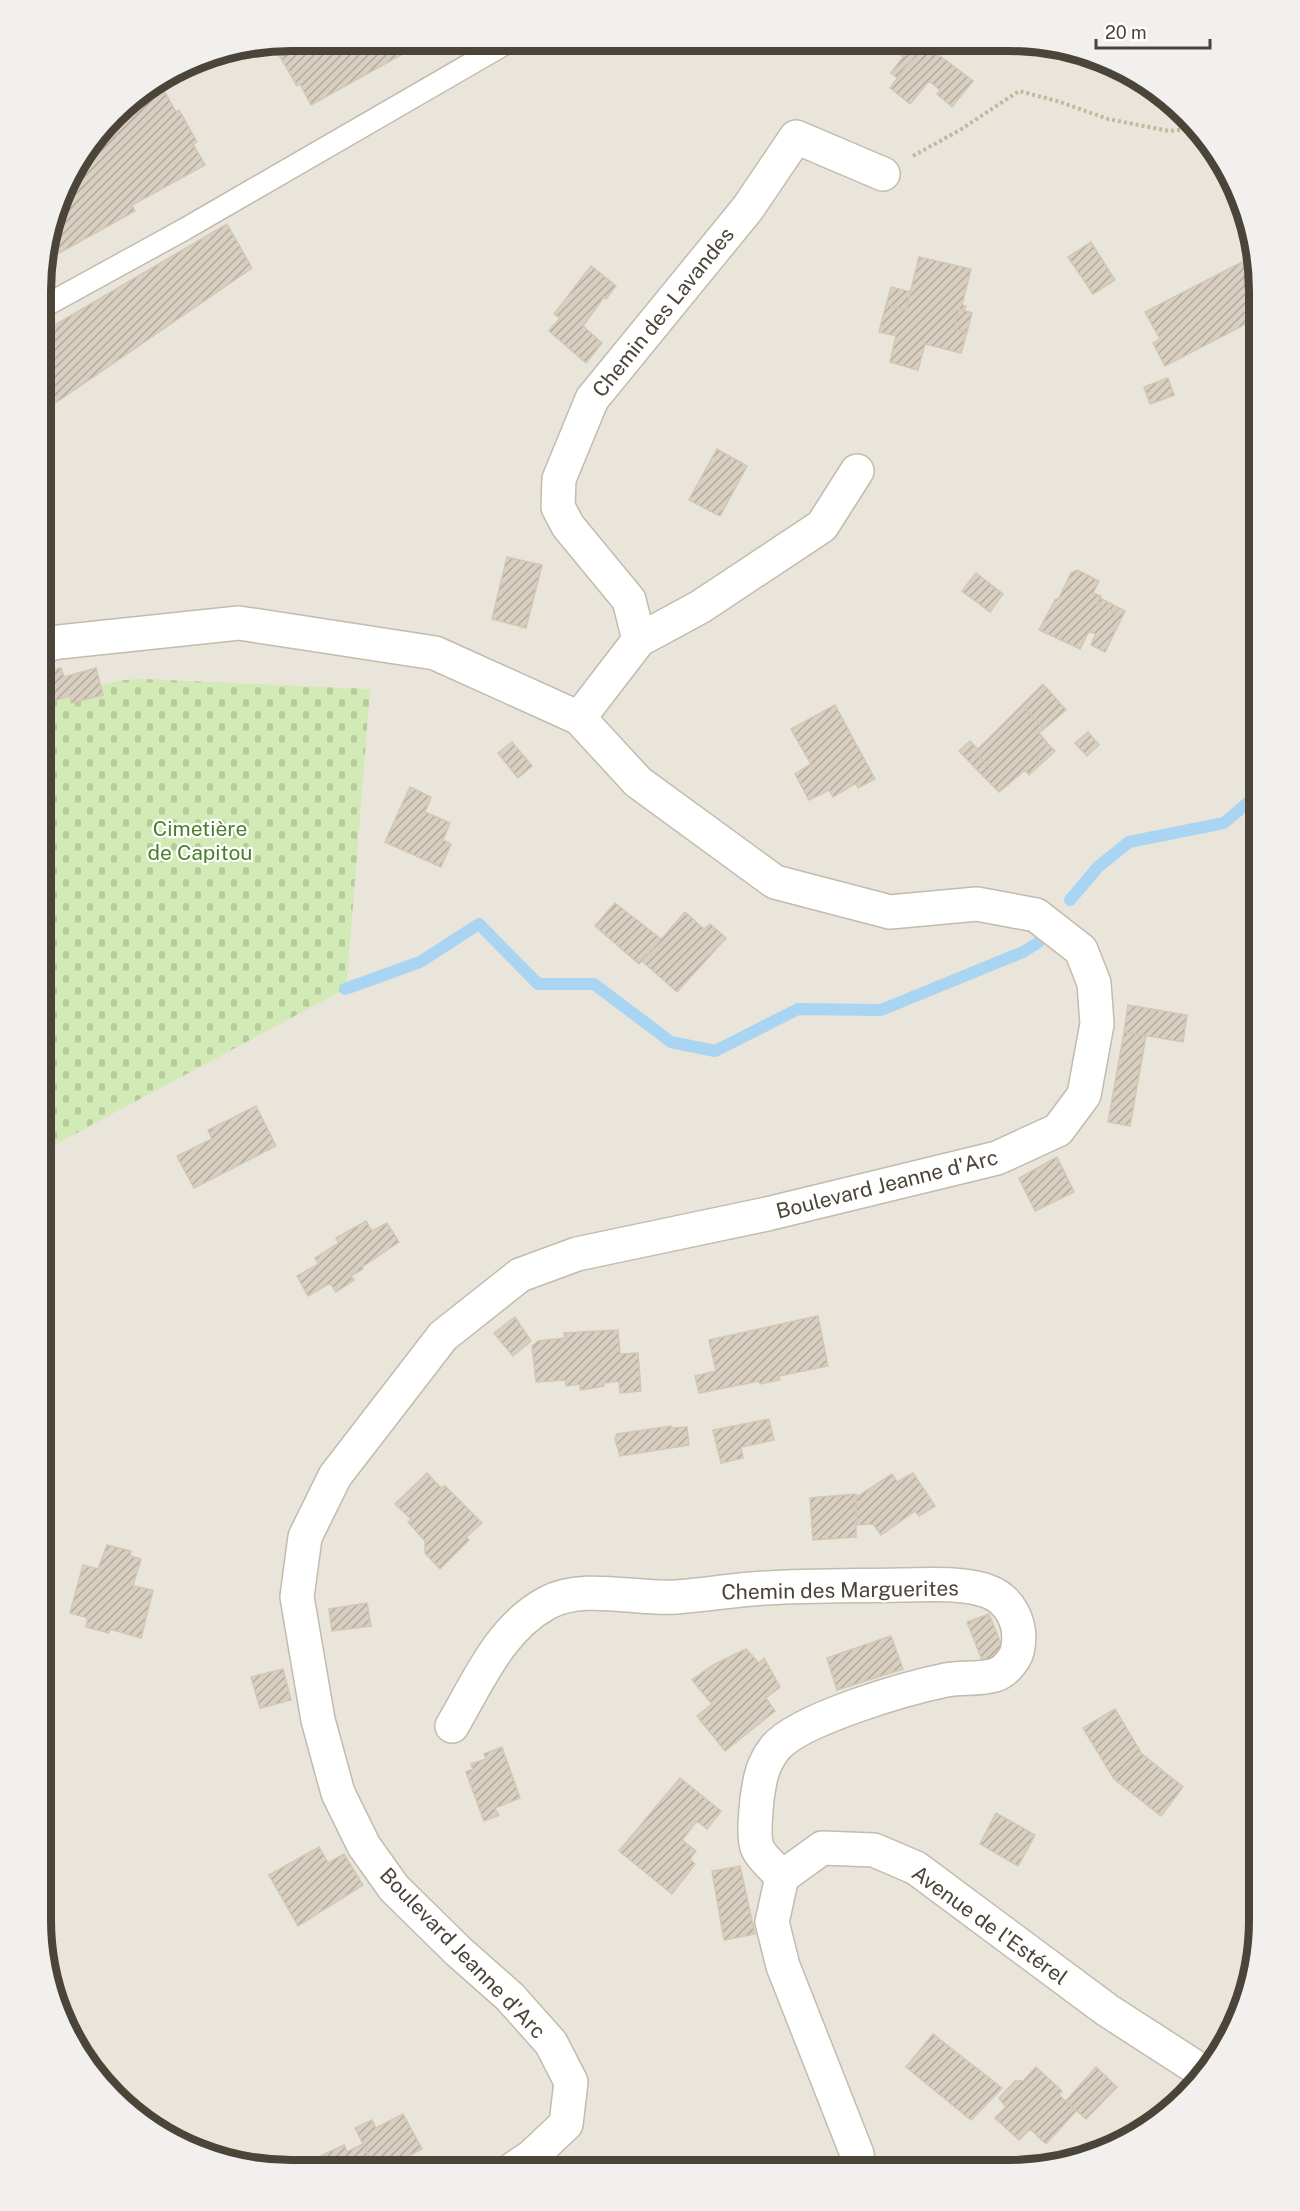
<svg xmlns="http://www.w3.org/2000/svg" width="1300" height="2211" font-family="'Public Sans',sans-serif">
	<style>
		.residential { fill: #eae5da }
		.cemetery { fill: url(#cemetery-stones) }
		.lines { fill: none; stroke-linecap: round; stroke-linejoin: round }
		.stream { stroke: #a9d4f2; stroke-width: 12 }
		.building { fill: url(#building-hatch); stroke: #d3c7b4; stroke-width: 1.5 }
		.service-casing { stroke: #c2bbae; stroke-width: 24 }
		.minor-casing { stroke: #c2bbae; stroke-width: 36 }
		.path { stroke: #c4b79f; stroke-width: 4; stroke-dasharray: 3 3; stroke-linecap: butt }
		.service { stroke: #fff; stroke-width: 21 }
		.minor { stroke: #fff; stroke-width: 33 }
		.labels { text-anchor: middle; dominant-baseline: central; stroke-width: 4.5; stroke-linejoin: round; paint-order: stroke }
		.street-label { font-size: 21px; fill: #4b4439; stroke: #fff }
		.park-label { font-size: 21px; fill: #4a7f2a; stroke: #fff }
		.rim { fill: none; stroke: #4b4439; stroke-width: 8 }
	</style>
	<defs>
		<pattern id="cemetery-stones" width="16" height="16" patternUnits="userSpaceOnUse" patternTransform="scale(1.5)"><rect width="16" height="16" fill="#d2eab5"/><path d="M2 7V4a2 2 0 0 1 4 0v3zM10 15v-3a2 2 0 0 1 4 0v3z" fill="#b6ca9c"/></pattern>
		<pattern id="building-hatch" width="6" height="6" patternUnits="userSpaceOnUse" patternTransform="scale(1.5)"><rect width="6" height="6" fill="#d8cfc1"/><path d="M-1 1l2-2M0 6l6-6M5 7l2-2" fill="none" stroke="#b1aa9e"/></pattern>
	</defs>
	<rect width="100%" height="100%" fill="#f6f3ec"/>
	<path class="residential" d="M291,41l751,2 63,17 57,32 46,47 33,56 18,96v1646l-13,64 -38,71 -47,47 -56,33 -95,18 -752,-2 -63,-16 -56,-33 -47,-47 -33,-56 -18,-96 2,-1662 23,-78 59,-77 70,-44z"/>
	<path class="cemetery" d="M143,679l227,10 -23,292 -2,8 -304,163 1,-448 28,-8 2,7 31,-8 -2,-10 21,-5z"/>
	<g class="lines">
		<path class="stream" d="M1070,900l28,-33 31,-25 95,-19 35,-30
			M345,989l75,-27 59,-38 59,60h56l77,58 44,9 83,-42 83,1 142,-58 16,-10"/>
	</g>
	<path class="building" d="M291,40l135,1 -115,64 -11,-21 -3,2 -18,-31 3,-2 -6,-10z
		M906,42l18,2 -27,34 -6,-5 12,-16 -5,-4z
		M924,44l49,37 -21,26 -15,-13 3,-4 -11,-9 -19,23 -20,-16z
		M165,92l11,20 3,-2 18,32 -4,2 12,21 -73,40 3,6 -92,51 23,-82 44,-57z
		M227,224l25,44 -210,144 1,-80z
		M1091,242l24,38 -22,14 -25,-37z
		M919,257l52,12 -9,36 4,1 -2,5 -5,-2 -5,20 13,3 -6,21 -36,-9 -7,26 -28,-8 6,-26 -17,-4 7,-27 20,5z
		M1242,262l17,35v20l-94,49 -12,-23 7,-4 -15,-27z
		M591,266l25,20 -10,13 -2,-2 -21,29 19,17 -16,20 -37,-32 11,-13 -6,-4z
		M891,287l20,5 -5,18 -20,-5z
		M959,309l13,4 -5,19 -13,-3z
		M1168,378l6,17 -24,9 -6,-17z
		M717,449l30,17 -27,50 -31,-16z
		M507,557l35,8 -16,63 -34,-9z
		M1077,570l22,11 -6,12 8,3 -4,8 19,9 3,-5 6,3 -20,41 -14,-7 5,-11 -7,-3 -9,18 -41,-19 16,-30 4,-2 12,-25z
		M976,573l27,21 -13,18 -28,-21z
		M1100,598l19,10 -3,5 -19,-9z
		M61,668l3,9 32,-9 7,27 -32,8 -1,-7 -28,8v-31z
		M1043,684l23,26 -22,19 -22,-24z
		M835,705l40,74 -17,9 -2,-5 -23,14 -4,-7 -20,10 -14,-26 16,-10 -20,-35z
		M1022,705l22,24 -5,4 9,11 -12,13 6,6 -13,12 -4,-5 -26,22 -16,-16 7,-8 -15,-16z
		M1088,732l11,13 -12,11 -12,-13z
		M970,741l8,9 -3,2 15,16 -7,8 -24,-25z
		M512,742l20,24 -14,12 -20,-25z
		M1048,744l7,7 -13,12 -6,-6z
		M410,787l21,10 -6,15 25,11 -7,17 8,4 -10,23 -56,-25z
		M615,903l46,36 -22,25 -44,-38z
		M685,912l19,17 6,-5 16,14 -49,54 -35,-31z
		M1128,1005l59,10 -4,27 -59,-10z
		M1124,1032l22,4 -16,90 -22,-4z
		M256,1106l20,40 -82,42 -17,-32 35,-17 -4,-9z
		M1057,1157l17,35 -39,19 -16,-33z
		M366,1221l6,10 15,-8 12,19 -37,25 1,2 -12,7 3,4 -18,12 -6,-9 -22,13 -11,-20 22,-12 -4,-6 24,-15 -3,-5z
		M818,1316l10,50 -49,10 1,4 -20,4 -1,-3 -60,12 -4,-17 21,-5 -7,-31z
		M515,1317l16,24 -18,15 -19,-23z
		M618,1330l2,24 18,-1 3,38 -21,2 -1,-12 -15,2v3l-24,4v-6l-14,2 -1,-6 -29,2 -4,-36 6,-5 27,-3 -1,-5z
		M769,1419l5,21 -33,7 2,11 -22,5 -8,-33z
		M671,1426v2l16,-1 2,18 -69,11 -5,-17 2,-5z
		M427,1473l14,15 4,-2 37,37 -16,14 3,3 -29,29 -15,-16v-12l-17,-19 3,-3 -16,-15z
		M913,1473l22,33 -16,10 -4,-5 -34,24 -8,-11 -16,1 -1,-31 1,3 35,-23 5,8z
		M856,1494v43l-43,3 -3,-42z
		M107,1545l24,6 -1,5 11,3 -8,27 20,4 -12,48 -31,-9 -1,4 -23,-6 2,-9 -18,-5 13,-48 15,4z
		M367,1603l4,23 -39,5 -3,-22z
		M989,1614l17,42 -22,9 -17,-43z
		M891,1636l12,33 -66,21 -10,-32z
		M746,1649l13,14 5,-5 16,29 -14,11 9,13 -50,40 -28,-35 15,-12 -20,-24 21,-15z
		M283,1669l8,31 -31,8 -9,-31z
		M1115,1709l27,45 -28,25 -31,-51z
		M502,1747l18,51 -25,10 4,7 -15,6 -18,-49 7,-3 -2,-5 15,-5 -2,-5z
		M1142,1754l41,33 -22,29 -47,-37z
		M680,1778l41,33 -14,18 -10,-8 -15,19 14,11 -6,8 5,5 -23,30 -53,-43z
		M996,1813l39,22 -17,31 -38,-22z
		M319,1847l9,16 16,-9 19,31 -65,41 -29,-51z
		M740,1866l15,68 -31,6 -12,-69z
		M933,2034l69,54 -31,32 -65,-53z
		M1036,2067l26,24 -3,4 17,16 -30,33 -16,-15 -11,11 -24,-22 11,-11 -7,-9 16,-17h8z
		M1096,2067l21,20 -31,32 -20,-18z
		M403,2114l19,35 -38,20h-8l-21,-41 17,-8 4,8z
		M363,2144l13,25h-57l-5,-10 30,-14 3,7z
		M685,2164h23v6l-69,-1z"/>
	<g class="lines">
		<defs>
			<path id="service" d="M43,307l142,-78 325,-188"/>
			<path id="minor" d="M639,640l61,-33 122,-81 35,-55
				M42,646l17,-4 180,-19 196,30 144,65 59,64 137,100 115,30 87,-8 59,11 45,35 13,33 3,41 -13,71 -26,35 -61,28 -230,56 -190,40 -57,21 -77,61 -108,140 -30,61 -8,60 21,123 20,73 26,53 30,42 64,63 52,46 41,46 20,39 -5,42 -35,33 -18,12
				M579,718l60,-78 -10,-40 -61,-74 -10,-19 1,-28 33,-80 156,-191 48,-71 87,37
				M452,1726c26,-44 48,-98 95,-123 36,-20 90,-3 129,-6 26,-2 51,-6 76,-8 49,-4 99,-3 148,-4 25,0 63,-3 87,6 23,8 35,32 31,56 -1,11 -13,25 -23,28 -16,5 -33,2 -49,5 -39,8 -147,39 -171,68 -13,17 -15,30 -18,51 -1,12 -4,37 0,48 3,9 19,23 25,30
				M859,2170l-2,-16 -74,-188 -11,-44 10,-45 40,-29 52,2 42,18 191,142 99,64"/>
		</defs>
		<use href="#service" class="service-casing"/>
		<use href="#minor" class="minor-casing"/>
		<path class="path" d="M913,156l47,-26 59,-39 38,10 51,18 61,12 28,-3"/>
		<use href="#service" class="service"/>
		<use href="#minor" class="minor"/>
	</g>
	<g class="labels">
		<g class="street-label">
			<text transform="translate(663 312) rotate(-51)">Chemin des Lavandes</text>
			<text transform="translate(887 1184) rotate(-14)">Boulevard Jeanne d'Arc</text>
			<text transform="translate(840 1590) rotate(-1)">Chemin des Marguerites</text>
			<text transform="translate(990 1925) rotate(36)">Avenue de l'Estérel</text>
			<text transform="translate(463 1953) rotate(46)">Boulevard Jeanne d'Arc</text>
		</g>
		<g class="park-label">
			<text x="200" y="828">Cimetière<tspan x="200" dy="24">de Capitou</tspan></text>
		</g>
	</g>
	<path d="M0 0H1300V2211H0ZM291 51H1009A240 240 0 0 1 1249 291V1920A240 240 0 0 1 1009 2160H291A240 240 0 0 1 51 1920V291A240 240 0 0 1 291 51Z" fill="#f1f0ef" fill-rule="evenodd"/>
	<path class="rim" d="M291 51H1009A240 240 0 0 1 1249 291V1920A240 240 0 0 1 1009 2160H291A240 240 0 0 1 51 1920V291A240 240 0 0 1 291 51Z"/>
	<path d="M1096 39v9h114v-9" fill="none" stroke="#4b4439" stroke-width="3"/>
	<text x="1105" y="39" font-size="18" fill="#4b4439" stroke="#ffffff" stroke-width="4.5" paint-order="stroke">20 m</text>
</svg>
